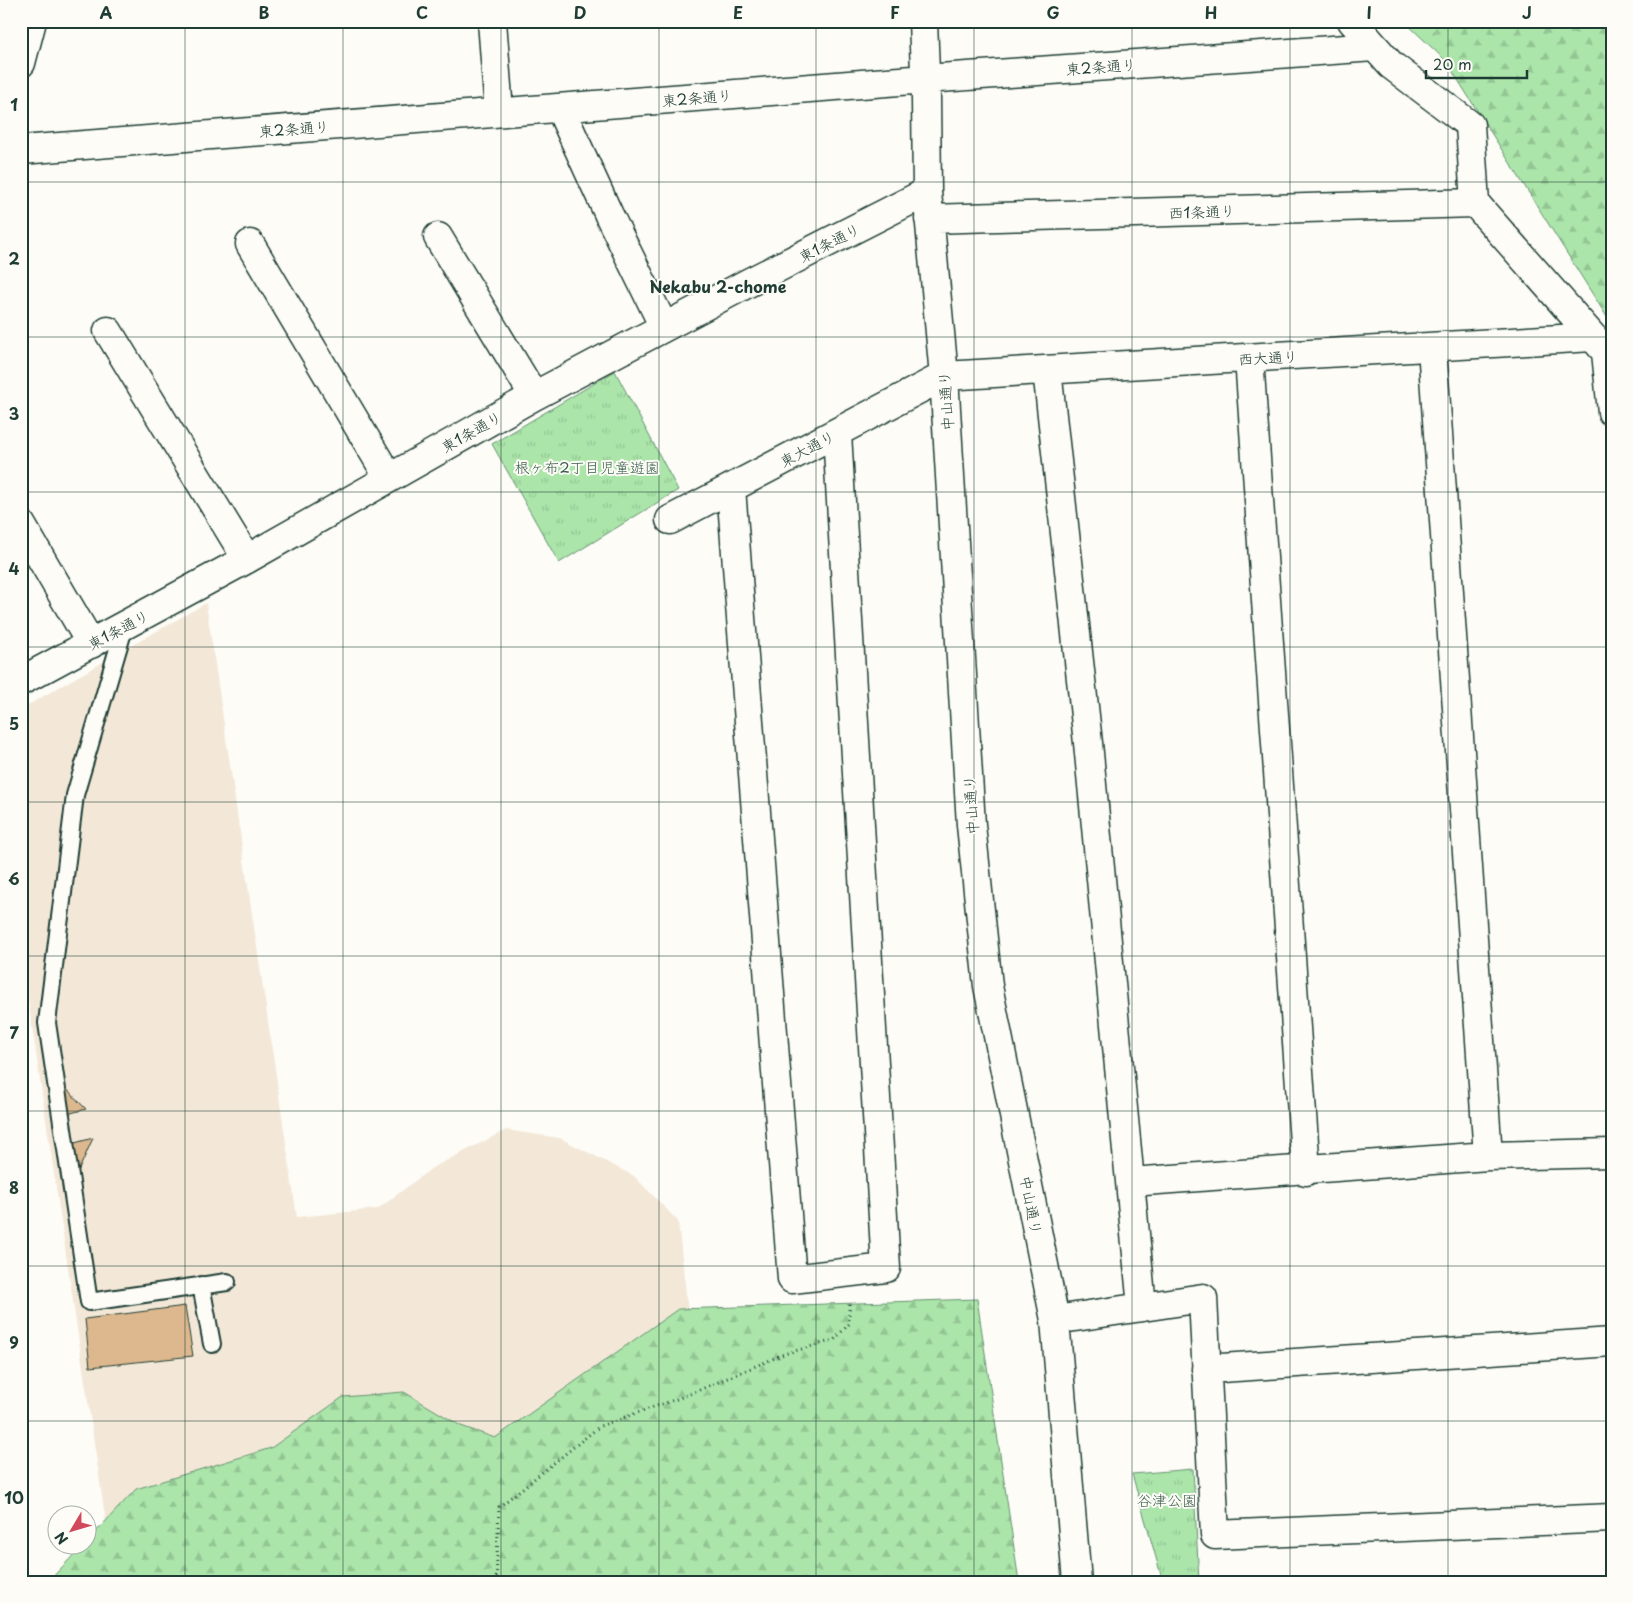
<svg xmlns="http://www.w3.org/2000/svg" width="1633" height="1603" font-family="'Playpen Sans','Klee One',sans-serif">
	<style>
		.built { fill: #f3e8d8 }
		.grass { fill: url(#grass-tufts); stroke: #65916f }
		.forest { fill: url(#forest-firs); stroke: #65916f }
		.building { fill: #ddb88e; stroke: #1f3d34 }
		.lines { fill: none; stroke-linecap: round; stroke-linejoin: round }
		.service-casing { stroke: #1f3d34; stroke-width: 20 }
		.minor-casing { stroke: #1f3d34; stroke-width: 31 }
		.path { stroke: #1f3d34; stroke-width: 3; stroke-dasharray: 1 4; stroke-linecap: butt }
		.service { stroke: #fdfcf7; stroke-width: 16 }
		.minor { stroke: #fdfcf7; stroke-width: 28 }
		.grid { fill: none; stroke: #1f3d34; stroke-width: 1; stroke-opacity: 0.55 }
		.labels { text-anchor: middle; dominant-baseline: central; stroke-width: 4; stroke-linejoin: round; paint-order: stroke }
		.street-label { font-size: 15px; fill: #1f3d34; stroke: #fdfcf7 }
		.park-label { font-size: 15px; fill: #3b5f4c; stroke: #fdfcf7 }
		.neighbourhood-label { font-size: 16px; font-weight: bold; fill: #1f3d34; stroke: #fdfcf7 }
		.neatline { fill: none; stroke: #1f3d34; stroke-width: 2 }
		.grid-label { font-size: 16px; text-anchor: middle; font-weight: bold; fill: #1f3d34 }
	</style>
	<defs>
		<pattern id="grass-tufts" width="24" height="20" patternUnits="userSpaceOnUse" patternTransform="scale(1.25)"><rect width="24" height="20" fill="#abe5aa"/><path d="M3 7l-1-3M5 7V3M7 7l1-3M15 17l-1-3M17 17v-4M19 17l1-3" fill="none" stroke="#93c593"/></pattern>
		<pattern id="forest-firs" width="22" height="20" patternUnits="userSpaceOnUse" patternTransform="scale(1.25)"><rect width="22" height="20" fill="#abe5aa"/><path d="M5 1l3.5 6h-7zM16 11l3.5 6h-7z" fill="#93c593"/></pattern>
	</defs>
	<rect width="100%" height="100%" fill="#fdfcf7"/>
	<filter id="ink" filterUnits="userSpaceOnUse"><feTurbulence type="fractalNoise" baseFrequency=".02" numOctaves="2"/><feDisplacementMap in="SourceGraphic" scale="10" xChannelSelector="R" yChannelSelector="G"/><feConvolveMatrix kernelMatrix="1 2 1 2 8 2 1 2 1" color-interpolation-filters="sRGB"/></filter>
	<g filter="url(#ink)">
		<path class="built" d="M206,603l91,614 81,-8 54,-41 74,-38 54,8 74,38 44,45 14,126 -204,106 -381,77 -86,-578v-243z"/>
		<path class="grass" d="M615,371l63,119 -119,73 -67,-119z
			M1193,1469l6,113h-36l-31,-108z"/>
		<path class="forest" d="M1404,21h208v304l-166,-264z
			M977,1299l42,283h-971l34,-36h6v-6l48,-51 135,-41 72,-51 61,-5 57,34 34,12 183,-129z"/>
		<path class="building" d="M60,1082l26,27 -19,5z
			M93,1138l-16,36 -6,-30z
			M185,1306l8,50 -103,11 -5,-48z"/>
		<g class="lines">
			<defs>
				<path id="service" d="M125,625l-50,170 -28,228 42,279 138,-20
					M201,1285l11,59"/>
				<path id="minor" d="M492,21l7,91
					M923,21l3,76 1,95 17,184 27,449 17,161 67,334 22,262
					M1352,21l39,44 79,60 5,78 131,149 6,60
					M21,63l11,-42
					M560,108l49,107 55,112
					M21,150l904,-71 449,-32
					M929,219l546,-16
					M438,237l96,159
					M250,244l139,234
					M108,331l139,228
					M1432,347l56,809
					M1249,358l57,813
					M1047,370l41,373 54,564
					M731,488l61,791 94,-11 -49,-835
					M670,520l274,-144 649,-39
					M21,524l70,120
					M21,681l226,-122 287,-163 214,-113 179,-91
					M1131,1182l357,-26 124,-3
					M1055,1320l148,-22 12,237 397,-17
					M1206,1369l406,-27"/>
			</defs>
			<use href="#service" class="service-casing"/>
			<use href="#minor" class="minor-casing"/>
			<path class="path" d="M496,1582l3,-75 101,-81 85,-30 99,-42 50,-14 15,-16v-20"/>
			<use href="#service" class="service"/>
			<use href="#minor" class="minor"/>
		</g>
	</g>
	<path class="grid" d="M185,21v1561M343,21v1561M501,21v1561M659,21v1561M816,21v1561M974,21v1561M1132,21v1561M1290,21v1561M1448,21v1561M21,182h1591M21,337h1591M21,492h1591M21,647h1591M21,802h1591M21,956h1591M21,1111h1591M21,1266h1591M21,1421h1591"/>
	<g class="labels">
		<g class="street-label">
			<text transform="translate(1101 66) rotate(-4)">東2条通り</text>
			<text transform="translate(697 97) rotate(-5)">東2条通り</text>
			<text transform="translate(294 128) rotate(-4)">東2条通り</text>
			<text transform="translate(1202 211) rotate(-2)">西1条通り</text>
			<text transform="translate(829 242) rotate(-27)">東1条通り</text>
			<text transform="translate(1268 357) rotate(-3)">西大通り</text>
			<text transform="translate(945 401) rotate(-94)">中山通り</text>
			<text transform="translate(471 431) rotate(-30)">東1条通り</text>
			<text transform="translate(807 448) rotate(-28)">東大通り</text>
			<text transform="translate(118 629) rotate(-28)">東1条通り</text>
			<text transform="translate(970 805) rotate(-94)">中山通り</text>
			<text transform="translate(1032 1205) rotate(79)">中山通り</text>
		</g>
		<g class="park-label">
			<text x="587" y="466">根ヶ布2丁目児童遊園</text>
			<text x="1167" y="1499">谷津公園</text>
		</g>
		<g class="neighbourhood-label">
			<text x="718" y="286">Nekabu 2-chome</text>
		</g>
	</g>
	<rect width="1633" height="1603" fill="none" stroke="#fdfcf7" stroke-width="55"/>
	<g transform="translate(72 1530) rotate(232)"><circle r="24" fill="#fdfcf7" stroke="#a4b0a9"/>
	<path d="M0-4L9 19L0 12L-9 19Z" fill="#d1495b"/>
	<text y="-8" font-size="14" font-weight="bold" text-anchor="middle" fill="#1f3d34">N</text>
	</g>
	<path d="M1426 70v8h101v-8" fill="none" stroke="#1f3d34" stroke-width="2.5"/>
	<text x="1433" y="70" font-size="15" fill="#1f3d34" stroke="#fdfcf7" stroke-width="4" paint-order="stroke">20 m</text>
	<rect x="28" y="28" width="1578" height="1548" class="neatline"/>
	<g class="grid-label">
		<text x="106" y="19">A</text>
		<text x="264" y="19">B</text>
		<text x="422" y="19">C</text>
		<text x="580" y="19">D</text>
		<text x="738" y="19">E</text>
		<text x="895" y="19">F</text>
		<text x="1053" y="19">G</text>
		<text x="1211" y="19">H</text>
		<text x="1369" y="19">I</text>
		<text x="1527" y="19">J</text>
		<text x="14" y="111">1</text>
		<text x="14" y="265">2</text>
		<text x="14" y="420">3</text>
		<text x="14" y="575">4</text>
		<text x="14" y="730">5</text>
		<text x="14" y="885">6</text>
		<text x="14" y="1039">7</text>
		<text x="14" y="1194">8</text>
		<text x="14" y="1349">9</text>
		<text x="14" y="1504">10</text>
	</g>
</svg>
